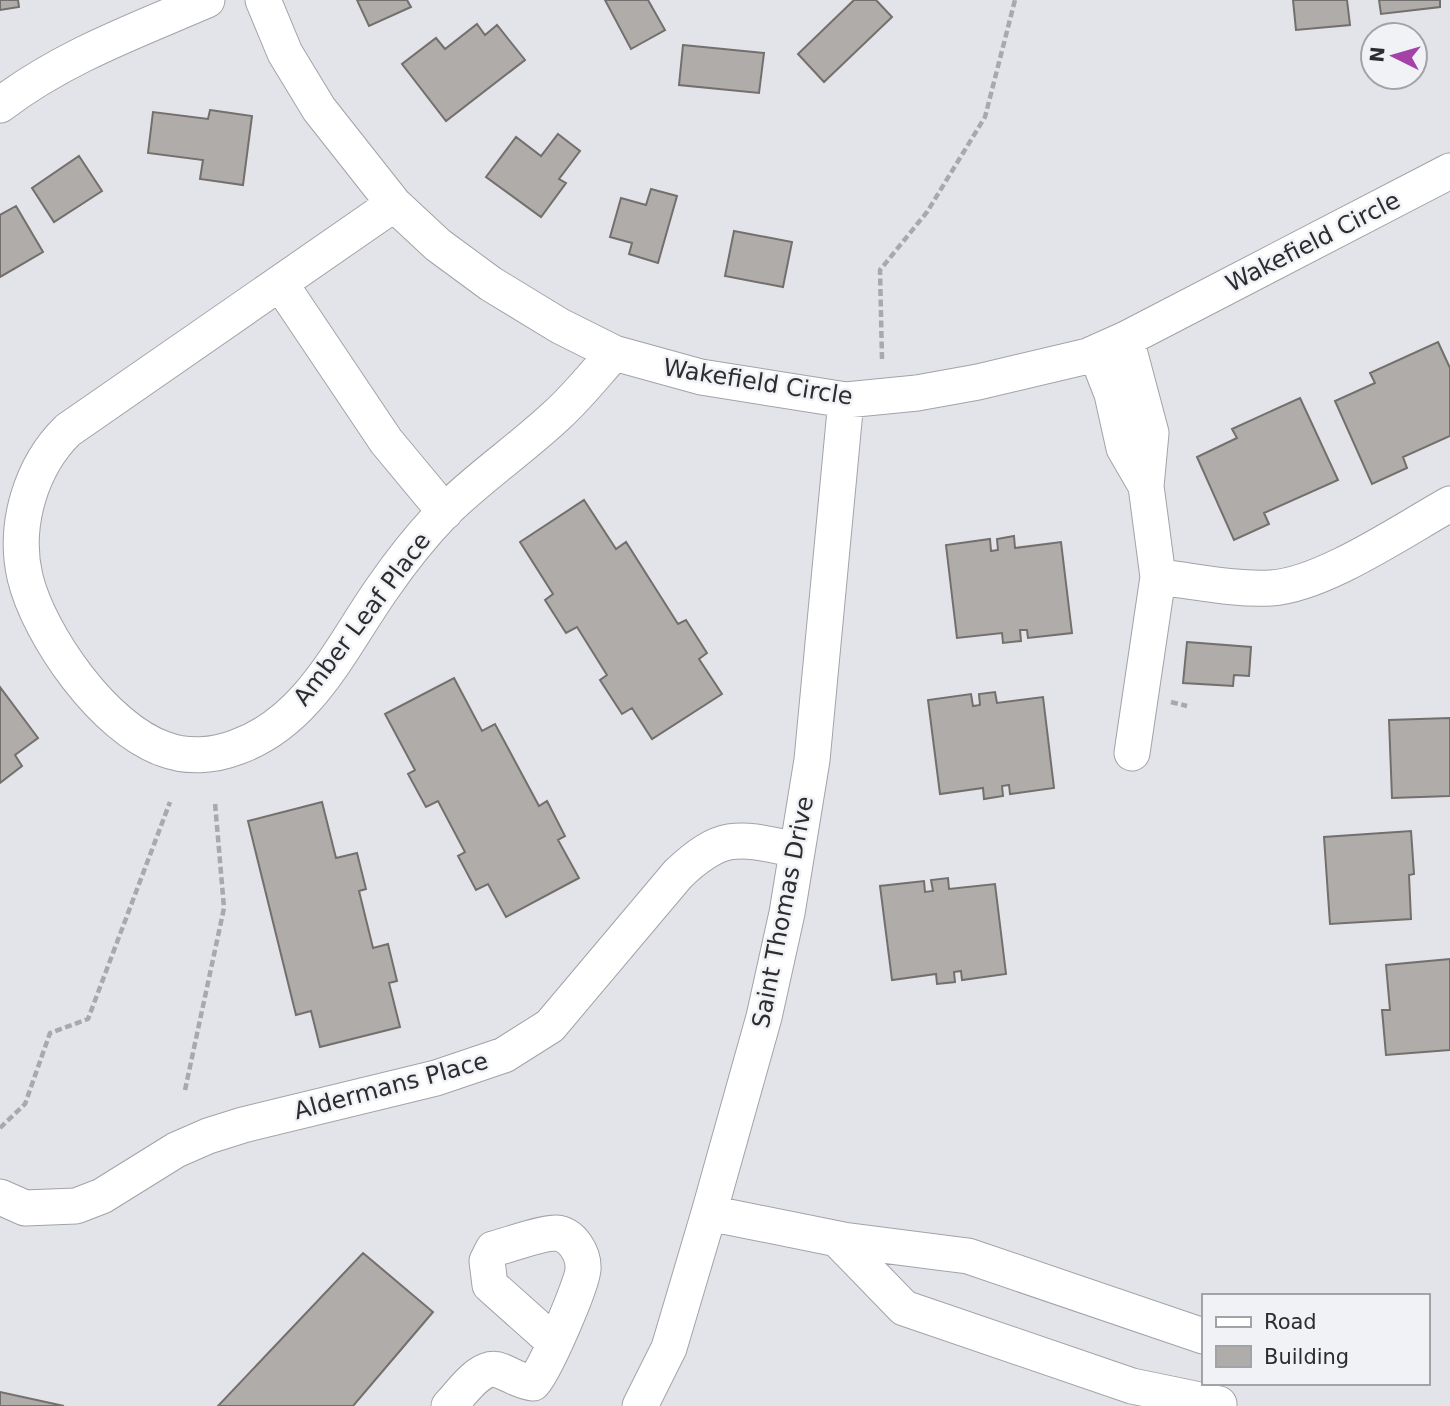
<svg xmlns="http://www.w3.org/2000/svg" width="1450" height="1406" font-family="'DejaVu Sans',sans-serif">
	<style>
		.building { fill: #b0aca9; stroke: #736f6c; stroke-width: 2 }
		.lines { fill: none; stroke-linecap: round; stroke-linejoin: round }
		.minor-casing { stroke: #a2a3a7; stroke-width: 37 }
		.path { stroke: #a7a9ad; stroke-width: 4.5; stroke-dasharray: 7 3.5; stroke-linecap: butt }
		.minor { stroke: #fff; stroke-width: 35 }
		.labels { text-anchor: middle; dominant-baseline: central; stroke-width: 5; stroke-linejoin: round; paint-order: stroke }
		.street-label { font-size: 24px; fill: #2d2d2f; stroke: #f0f2f6 }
	</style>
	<rect width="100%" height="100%" fill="#e2e4e9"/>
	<path class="building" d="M0,0h18l1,7 -19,3z
		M357,0h50l4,7 -42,19z
		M605,0h43l17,30 -34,19z
		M854,0h22l16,17 -68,65 -26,-28z
		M1293,0h54l3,25 -54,5z
		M1379,0h61v7l-59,7z
		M477,24l8,11 12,-10 28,35 -79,61 -44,-57 34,-26 9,11z
		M683,45l81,8 -5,40 -80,-8z
		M210,110l42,6 -9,69 -43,-6 3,-19 -55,-7 5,-41 55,7z
		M558,134l22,17 -21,28 7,4 -25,34 -55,-40 30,-40 25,19z
		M79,156l23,35 -48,31 -22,-34z
		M651,189l26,7 -19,67 -29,-9 3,-11 -22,-6 11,-39 25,7z
		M16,206l27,46 -43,25v-62z
		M734,231l58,11 -9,45 -58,-11z
		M1438,342l12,26v68l-47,21 4,11 -35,16 -37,-83 40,-18 -5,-10z
		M1300,398l38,82 -74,33 5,11 -35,16 -37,-83 40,-19 -5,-9z
		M584,500l32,49 10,-7 52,82 8,-4 21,33 -8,6 23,35 -70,45 -20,-31 -10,6 -22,-34 7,-5 -30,-48 -11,6 -21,-33 8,-6 -33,-52z
		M1014,536l1,12 46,-6 11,91 -44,5 -1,-8h-7l1,11 -18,2 -1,-10 -45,5 -11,-93 44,-6 1,12 7,-1 -1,-11z
		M1187,642l64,5 -2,29 -15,-1 -1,11 -50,-3z
		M454,678l28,53 13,-7 44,82 8,-5 18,35 -7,4 21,38 -73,39 -18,-33 -12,6 -18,-34 7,-4 -27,-51 -12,6 -18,-33 7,-4 -30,-56z
		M0,687l38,51 -23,17 7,11 -22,17z
		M995,692l2,11 46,-6 11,91 -44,6 -1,-9 -7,1 1,10 -19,3 -1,-11 -43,6 -12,-94 43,-6 2,12 7,-1 -1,-11z
		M1450,718v78l-58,2 -3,-78z
		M322,802l14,56 21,-5 9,36 -7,2 14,57 15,-4 9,37 -8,2 11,44 -80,20 -9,-36 -15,4 -48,-194z
		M1411,831l3,43 -5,1 2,44 -81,5 -6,-87z
		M948,878l1,11 46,-5 11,90 -44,6 -1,-9 -7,1 1,10 -18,2 -1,-10 -44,6 -12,-94 44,-5 1,11 8,-1 -2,-11z
		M1450,959v91l-64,5 -4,-45h8l-4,-45z
		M363,1253l70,59 -80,94h-135z
		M0,1392l64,14h-64z"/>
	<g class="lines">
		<defs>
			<path id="minor" d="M263,0l22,53 34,56 75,95 44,41 53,39 69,42 54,27 87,24 145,23 71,-7 61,-11 110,-26 38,-17 324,-168
				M0,105c63,-48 135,-74 207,-105
				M394,204l-326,226c-37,36 -55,95 -43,147 14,59 80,152 139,172 23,9 50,7 73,-2 73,-26 105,-102 147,-161 18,-26 38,-51 60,-74 35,-35 77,-63 113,-97 21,-19 38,-41 57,-62
				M280,283l106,158 59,71
				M1126,339l25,94 -5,53 12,91 -26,176
				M1096,353l16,41 12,54 22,38
				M1158,577c37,4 76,13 113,11 52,-3 132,-58 179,-84
				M0,1197l25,11 51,-2 26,-10 74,-46 32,-14 35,-11 193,-47 68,-23 46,-29 128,-152c45,-43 62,-36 119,-24
				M709,1213l134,27 125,16 235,80
				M837,1239l67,69 228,78 87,18
				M449,1406c13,-13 32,-44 52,-35 11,4 20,11 32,12 10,-8 50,-100 50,-114 1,-15 -11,-35 -27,-36 -16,0 -47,12 -63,16l-6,12 3,24 65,58
				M640,1406l29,-58 40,-135 55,-196 23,-104 25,-153 34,-360"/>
		</defs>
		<use href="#minor" class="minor-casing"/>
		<path class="path" d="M882,359l-2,-89 47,-58 58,-95 30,-117
			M1171,702l16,4
			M185,1090l39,-182 -9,-105
			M0,1128l25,-24 25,-71 38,-14 82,-217"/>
		<use href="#minor" class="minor"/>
	</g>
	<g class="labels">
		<g class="street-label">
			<text transform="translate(1313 242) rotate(-27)">Wakefield Circle</text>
			<text transform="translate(758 382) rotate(9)">Wakefield Circle</text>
			<text transform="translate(362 619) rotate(-53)">Amber Leaf Place</text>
			<text transform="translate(783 912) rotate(-79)">Saint Thomas Drive</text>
			<text transform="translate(391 1086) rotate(-15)">Aldermans Place</text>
		</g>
	</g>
	<rect x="1202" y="1294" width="228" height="91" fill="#f0f2f6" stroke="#a2a3a6" stroke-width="2"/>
	<rect x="1216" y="1317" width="35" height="10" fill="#ffffff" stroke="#a2a3a6" stroke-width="2"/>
	<text x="1264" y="1329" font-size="21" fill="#2d2d2f">Road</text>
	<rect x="1216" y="1346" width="35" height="21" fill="#b0aca9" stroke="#a2a3a6" stroke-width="2"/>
	<text x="1264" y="1364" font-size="21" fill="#2d2d2f">Building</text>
	<g transform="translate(1394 56) rotate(275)"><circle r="33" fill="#f0f2f6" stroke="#a2a3a6" stroke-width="2"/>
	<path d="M0-5L12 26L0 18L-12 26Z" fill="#a542a8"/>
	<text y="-10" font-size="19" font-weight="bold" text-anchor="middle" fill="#2d2d2f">N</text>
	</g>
</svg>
